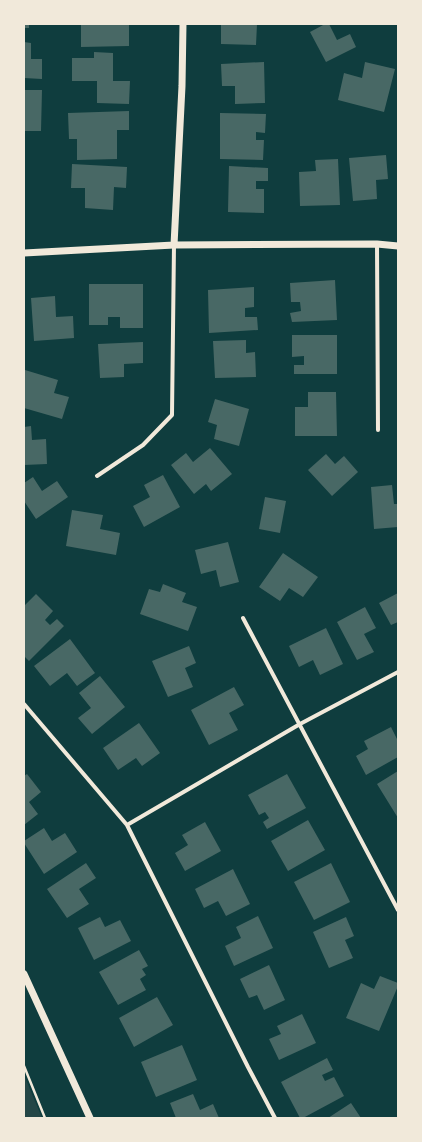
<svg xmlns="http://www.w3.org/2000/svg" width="422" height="1142" font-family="'Archivo Narrow',sans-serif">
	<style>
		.green { fill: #244646 }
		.building { fill: #486865 }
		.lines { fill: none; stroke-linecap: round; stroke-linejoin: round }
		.path { stroke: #f1e9da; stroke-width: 2.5 }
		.minor { stroke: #f1e9da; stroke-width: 4 }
		.tertiary { stroke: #f1e9da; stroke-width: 7 }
	</style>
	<rect width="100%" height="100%" fill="#0f3d3e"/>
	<path class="green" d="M24,1075l18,43h-18z"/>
	<path class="building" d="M24,24h5v4h-5z
		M81,24l48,1v21l-48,1z
		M221,24h36l-1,21 -35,-1z
		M325,24h4l8,16 13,-6 6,13 -30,15 -16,-30z
		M24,42l7,1v16h11v20l-18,-1z
		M94,52l19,1v28h17l-1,23 -32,-1v-22h-25v-23h22z
		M264,62l1,41 -30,1v-18h-13l-1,-22z
		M365,62l30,7 -11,43 -46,-12 6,-27 18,5z
		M24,90h18l-1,41h-17z
		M129,111v19h-12v29l-40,1v-21h-8l-1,-26z
		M220,113l46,1 -1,19 -9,-1v8h8l-1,20 -43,-1z
		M386,155l2,24 -12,1 1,19 -24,2 -4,-43z
		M338,159l2,46 -40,1 -1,-34 17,-1 -1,-11z
		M72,164l55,3 -1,21 -12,-1 -1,23 -28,-2v-20h-14z
		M229,166l39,2v13h-12v8h8v24l-36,-1z
		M335,280l2,40 -45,2 -2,-9 11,-2 -1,-9h-9l-1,-19z
		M89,284h54v44h-23v-11h-12v8h-19z
		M254,287v20l-9,1v9h12l1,13 -49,3 -1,-43z
		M55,296l1,21 17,-1 1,22 -40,3 -3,-43z
		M292,335h45v39h-43v-9h10v-9l-12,1z
		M246,340v13l9,-1 1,25 -41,1 -2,-37z
		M143,342v21l-19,1v13l-24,1 -2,-34z
		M25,370l33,10 -4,13 15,4 -7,22 -38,-11v-33z
		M308,392h28l1,44h-42v-29h13z
		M215,399l34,10 -10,37 -25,-7 3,-14 -9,-3z
		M31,426l1,14 14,-1 1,25 -23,1v-38z
		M210,448l22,26 -21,17 -5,-7 -12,10 -23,-29 15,-12 7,9z
		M326,454l9,10 9,-8 14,16 -26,24 -24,-26z
		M163,475l17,32 -36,20 -11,-21 17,-9 -6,-12z
		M33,477l9,14 15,-10 11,16 -32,22 -12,-18v-18z
		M392,485l2,19h4v23l-24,2 -3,-42z
		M265,497l21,4 -6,32 -21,-4z
		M72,510l31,5 -3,14 20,4 -4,22 -50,-9z
		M228,542l11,40 -19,5 -4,-17 -15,4 -6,-24z
		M283,553l35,24 -15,20 -14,-9 -9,13 -21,-14z
		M163,584l23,9 -4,9 15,5 -9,24 -48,-17 9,-25 11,3z
		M398,593v29l-7,3 -12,-22z
		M36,594l17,17 -8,9 5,5 7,-6 7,7 -35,35 -5,-5v-50z
		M365,607l11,21 -12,6 10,18 -17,8 -20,-38z
		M326,628l17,36 -23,11 -7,-15 -14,7 -10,-21z
		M70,639l25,34 -18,13 -10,-13 -17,13 -16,-20z
		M189,646l7,17 -11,5 8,19 -25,10 -16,-36z
		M100,676l25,31 -33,27 -14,-16 13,-10 -12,-15z
		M234,687l10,18 -15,8 9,17 -29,15 -18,-35z
		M139,723l21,30 -18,13 -6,-8 -18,12 -15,-22z
		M391,727l7,14v16l-32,18 -10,-19 12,-7 -4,-8z
		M398,771v47l-21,-34z
		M27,774l14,18 -12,10 9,12 -14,11v-49z
		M287,774l19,34 -39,21 -4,-7 6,-4 -4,-6 -6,3 -11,-20z
		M308,820l17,30 -37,21 -17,-30z
		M205,822l16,29 -36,20 -10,-18 13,-8 -6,-10z
		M44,828l8,13 13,-8 12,19 -33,22 -20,-31v-2z
		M86,863l10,15 -17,11 10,15 -22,14 -20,-29z
		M331,863l19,39 -36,18 -20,-38z
		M233,869l17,35 -24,12 -8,-15 -14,7 -9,-19z
		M258,916l15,32 -39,18 -9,-20 16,-8 -5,-11z
		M100,917l5,10 15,-7 11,21 -37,19 -16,-32z
		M346,917l8,19 -9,4 8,18 -24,10 -16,-36z
		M139,950l9,16 -6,3 4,6 -6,4 6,11 -28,15 -19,-33z
		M269,965l16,35 -21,10 -7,-15 -8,3 -9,-19z
		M380,976l18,7v3l-19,45 -33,-13 15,-35 13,6z
		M157,997l16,28 -39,22 -15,-29z
		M302,1014l14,29 -37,17 -10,-21 12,-5 -4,-8z
		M182,1045l15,35 -41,17 -15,-35z
		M327,1058l6,12 -11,5 3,6 9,-4 10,19 -41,22h-3l-19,-36z
		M193,1094l7,16 13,-6 6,14h-43l-6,-15z
		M351,1103l10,15h-33z"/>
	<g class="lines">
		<path class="path" d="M24,1066l21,52"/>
		<path class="minor" d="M377,244l1,186
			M97,476l46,-31 29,-30 2,-170
			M243,618l155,292
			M24,704l103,121 121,242 27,51
			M127,825l173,-101 98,-52"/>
		<path class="tertiary" d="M174,245l8,-159 1,-62
			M24,253l150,-8 203,-1 21,2
			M24,974l66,144"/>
	</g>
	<rect width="422" height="1142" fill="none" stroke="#f1e9da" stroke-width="50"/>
</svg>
